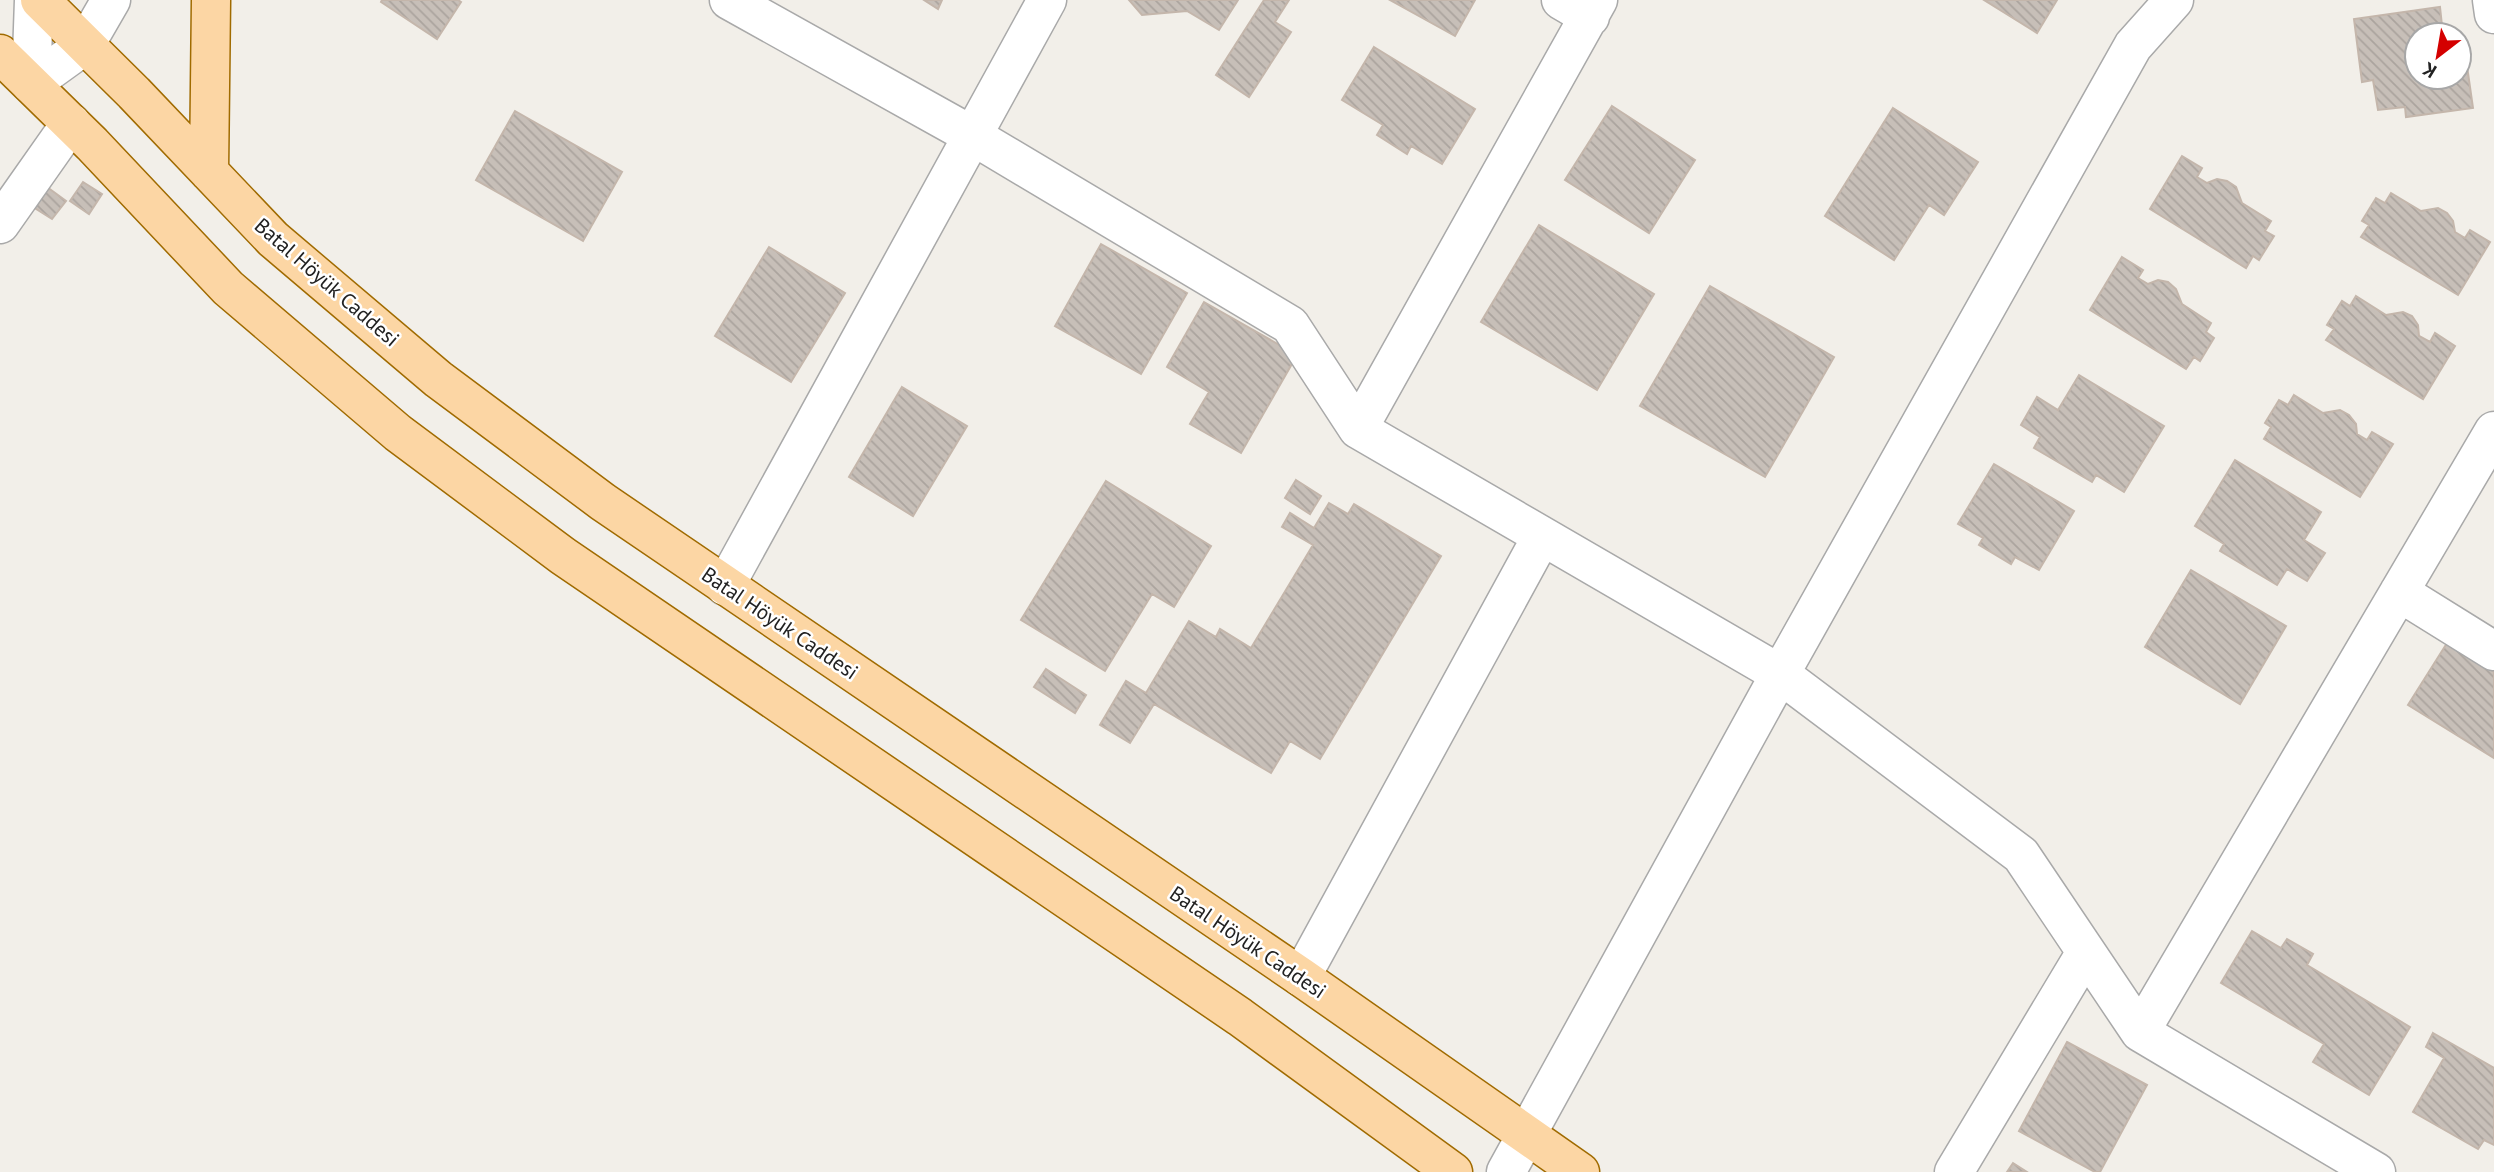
<svg xmlns="http://www.w3.org/2000/svg" width="2494" height="1172" font-family="'PT Sans',sans-serif">
	<style>
		.building { fill: url(#building-back-hatch); stroke: #c4b6ab; stroke-width: 2 }
		.lines { fill: none; stroke-linecap: round; stroke-linejoin: round }
		.minor-casing { stroke: #a9a9a9; stroke-width: 41 }
		.major-casing { stroke: #a06b00; stroke-width: 41 }
		.minor { stroke: #fff; stroke-width: 38 }
		.major { stroke: #fcd6a4; stroke-width: 38 }
		.labels { text-anchor: middle; dominant-baseline: central; stroke-width: 5; stroke-linejoin: round; paint-order: stroke }
		.street-label { font-size: 21px; fill: #222; stroke: #fff }
	</style>
	<defs>
		<pattern id="building-back-hatch" width="6" height="6" patternUnits="userSpaceOnUse" patternTransform="scale(1.75)"><rect width="6" height="6" fill="#c7bfb8"/><path d="M-1 5l2 2M0 0l6 6M5-1l2 2" fill="none" stroke="#aba49e"/></pattern>
	</defs>
	<rect width="100%" height="100%" fill="#f2efe9"/>
	<path class="building" d="M382,0h76l3,2 -24,37 -56,-37z
		M924,0h18l-4,9z
		M1129,0h109l-19,30 -32,-19 -45,4z
		M1264,0h25l-14,22 16,10 -42,65 -33,-22z
		M1390,0h85l-20,36z
		M1984,0h73l-20,33z
		M2440,7l3,28h-26v42h42v-39h4l10,70 -67,9 -1,-10 -27,3 -5,-30 -11,2 -8,-63z
		M1374,47l101,62 -33,55 -31,-18 -4,8 -30,-19 6,-10 -41,-25z
		M1612,106l83,54 -46,73 -84,-53z
		M1893,108l85,54 -34,53 -15,-10 -35,55 -69,-44z
		M515,111l107,61 -39,69 -107,-61z
		M2182,156l20,12 -5,9 10,6 10,-4 10,2 9,6 6,16 29,18 -6,10 9,5 -15,24 -6,-4 -7,12 -96,-59z
		M83,182l19,12 -13,20 -19,-13z
		M47,187l19,14 -14,18 -19,-12z
		M2391,193l30,18 17,-3 9,5 6,8 2,11 10,6 5,-8 20,12 -32,53 -97,-58 8,-12 -7,-4 14,-23 9,5z
		M1539,225l115,69 -57,96 -116,-68z
		M1101,244l86,49 -46,81 -86,-48z
		M769,247l76,46 -54,89 -76,-46z
		M2122,257l21,13 -5,8 10,6 10,-4 10,2 8,7 6,15 29,19 -5,9 8,6 -14,23 -6,-4 -8,12 -96,-59z
		M1710,286l124,71 -69,120 -125,-71z
		M2356,296l30,19 17,-3 9,4 6,9 1,11 11,6 5,-9 20,13 -32,53 -97,-59 8,-11 -7,-4 15,-24 8,5z
		M1204,302l93,53 -56,98 -51,-29 19,-32 -42,-25z
		M2079,375l85,51 -40,66 -28,-17 -4,7 -58,-34 6,-11 -19,-12 16,-28 21,13z
		M902,387l65,39 -54,90 -64,-39z
		M2294,395l29,18 17,-3 9,5 7,9 1,10 10,6 5,-8 21,12 -33,53 -96,-58 7,-12 -6,-4 14,-23 9,5z
		M2235,460l86,52 -17,28 21,13 -18,28 -20,-12 -10,16 -57,-34 4,-7 -29,-18z
		M1994,464l80,47 -35,59 -24,-13 -4,7 -32,-19 4,-7 -25,-14z
		M1296,480l25,16 -11,18 -25,-16z
		M1106,481l105,65 -37,61 -22,-13 -47,77 -84,-51z
		M1329,503l19,11 6,-10 87,52 -121,203 -30,-18 -19,32 -117,-69 -24,39 -30,-18 26,-44 20,12 43,-72 27,16 4,-8 31,19 62,-103 -31,-18 8,-14 24,15z
		M2191,570l95,56 -46,78 -95,-57z
		M2447,643l47,29v86l-86,-53z
		M1046,669l40,26 -11,18 -41,-26z
		M2252,931l29,17 6,-9 26,15 -6,11 103,62 -41,68 -56,-33 11,-18 -103,-61z
		M2433,1033l61,35v77l-10,-5 -6,9 -65,-37 31,-54 -18,-11z
		M2067,1042l80,43 -47,87h-5l-76,-41z
		M2013,1163l14,9h-20z"/>
	<g class="lines">
		<defs>
			<path id="minor" d="M729,0l244,136 317,189 68,104 422,245 241,181 119,177 236,140
				M1561,0l29,17
				M2492,0l2,14
				M31,84l54,-39 26,-45
				M31,84l3,-84
				M0,224l71,-101
				M1358,429l240,-429
				M725,586l322,-586
				M2399,592l95,59
				M1301,977l241,-441
				M2140,1032l354,-601
				M1506,1172l274,-498 353,-628 41,-46
				M1954,1172l132,-220"/>
			<path id="major" d="M40,0l94,93 139,146 165,140 165,123 698,475 279,195
				M0,54l92,90 136,144 170,145 165,123 677,461 213,155
				M209,172l2,-172"/>
		</defs>
		<use href="#minor" class="minor-casing"/>
		<use href="#major" class="major-casing"/>
		<use href="#minor" class="minor"/>
		<use href="#major" class="major"/>
	</g>
	<g class="labels">
		<g class="street-label">
			<text transform="translate(327 282) rotate(41)">Batal Höyük Caddesi</text>
			<text transform="translate(780 623) rotate(34)">Batal Höyük Caddesi</text>
			<text transform="translate(1248 942) rotate(34)">Batal Höyük Caddesi</text>
		</g>
	</g>
	<g transform="translate(2438 56) rotate(211)"><circle r="33" fill="#ffffff" stroke="#a7a7a7" stroke-width="2"/>
	<path d="M0-5L12 26L0 18L-12 26Z" fill="#d40000"/>
	<text y="-10" font-size="19" font-weight="bold" text-anchor="middle" fill="#222222">K</text>
	</g>
</svg>
